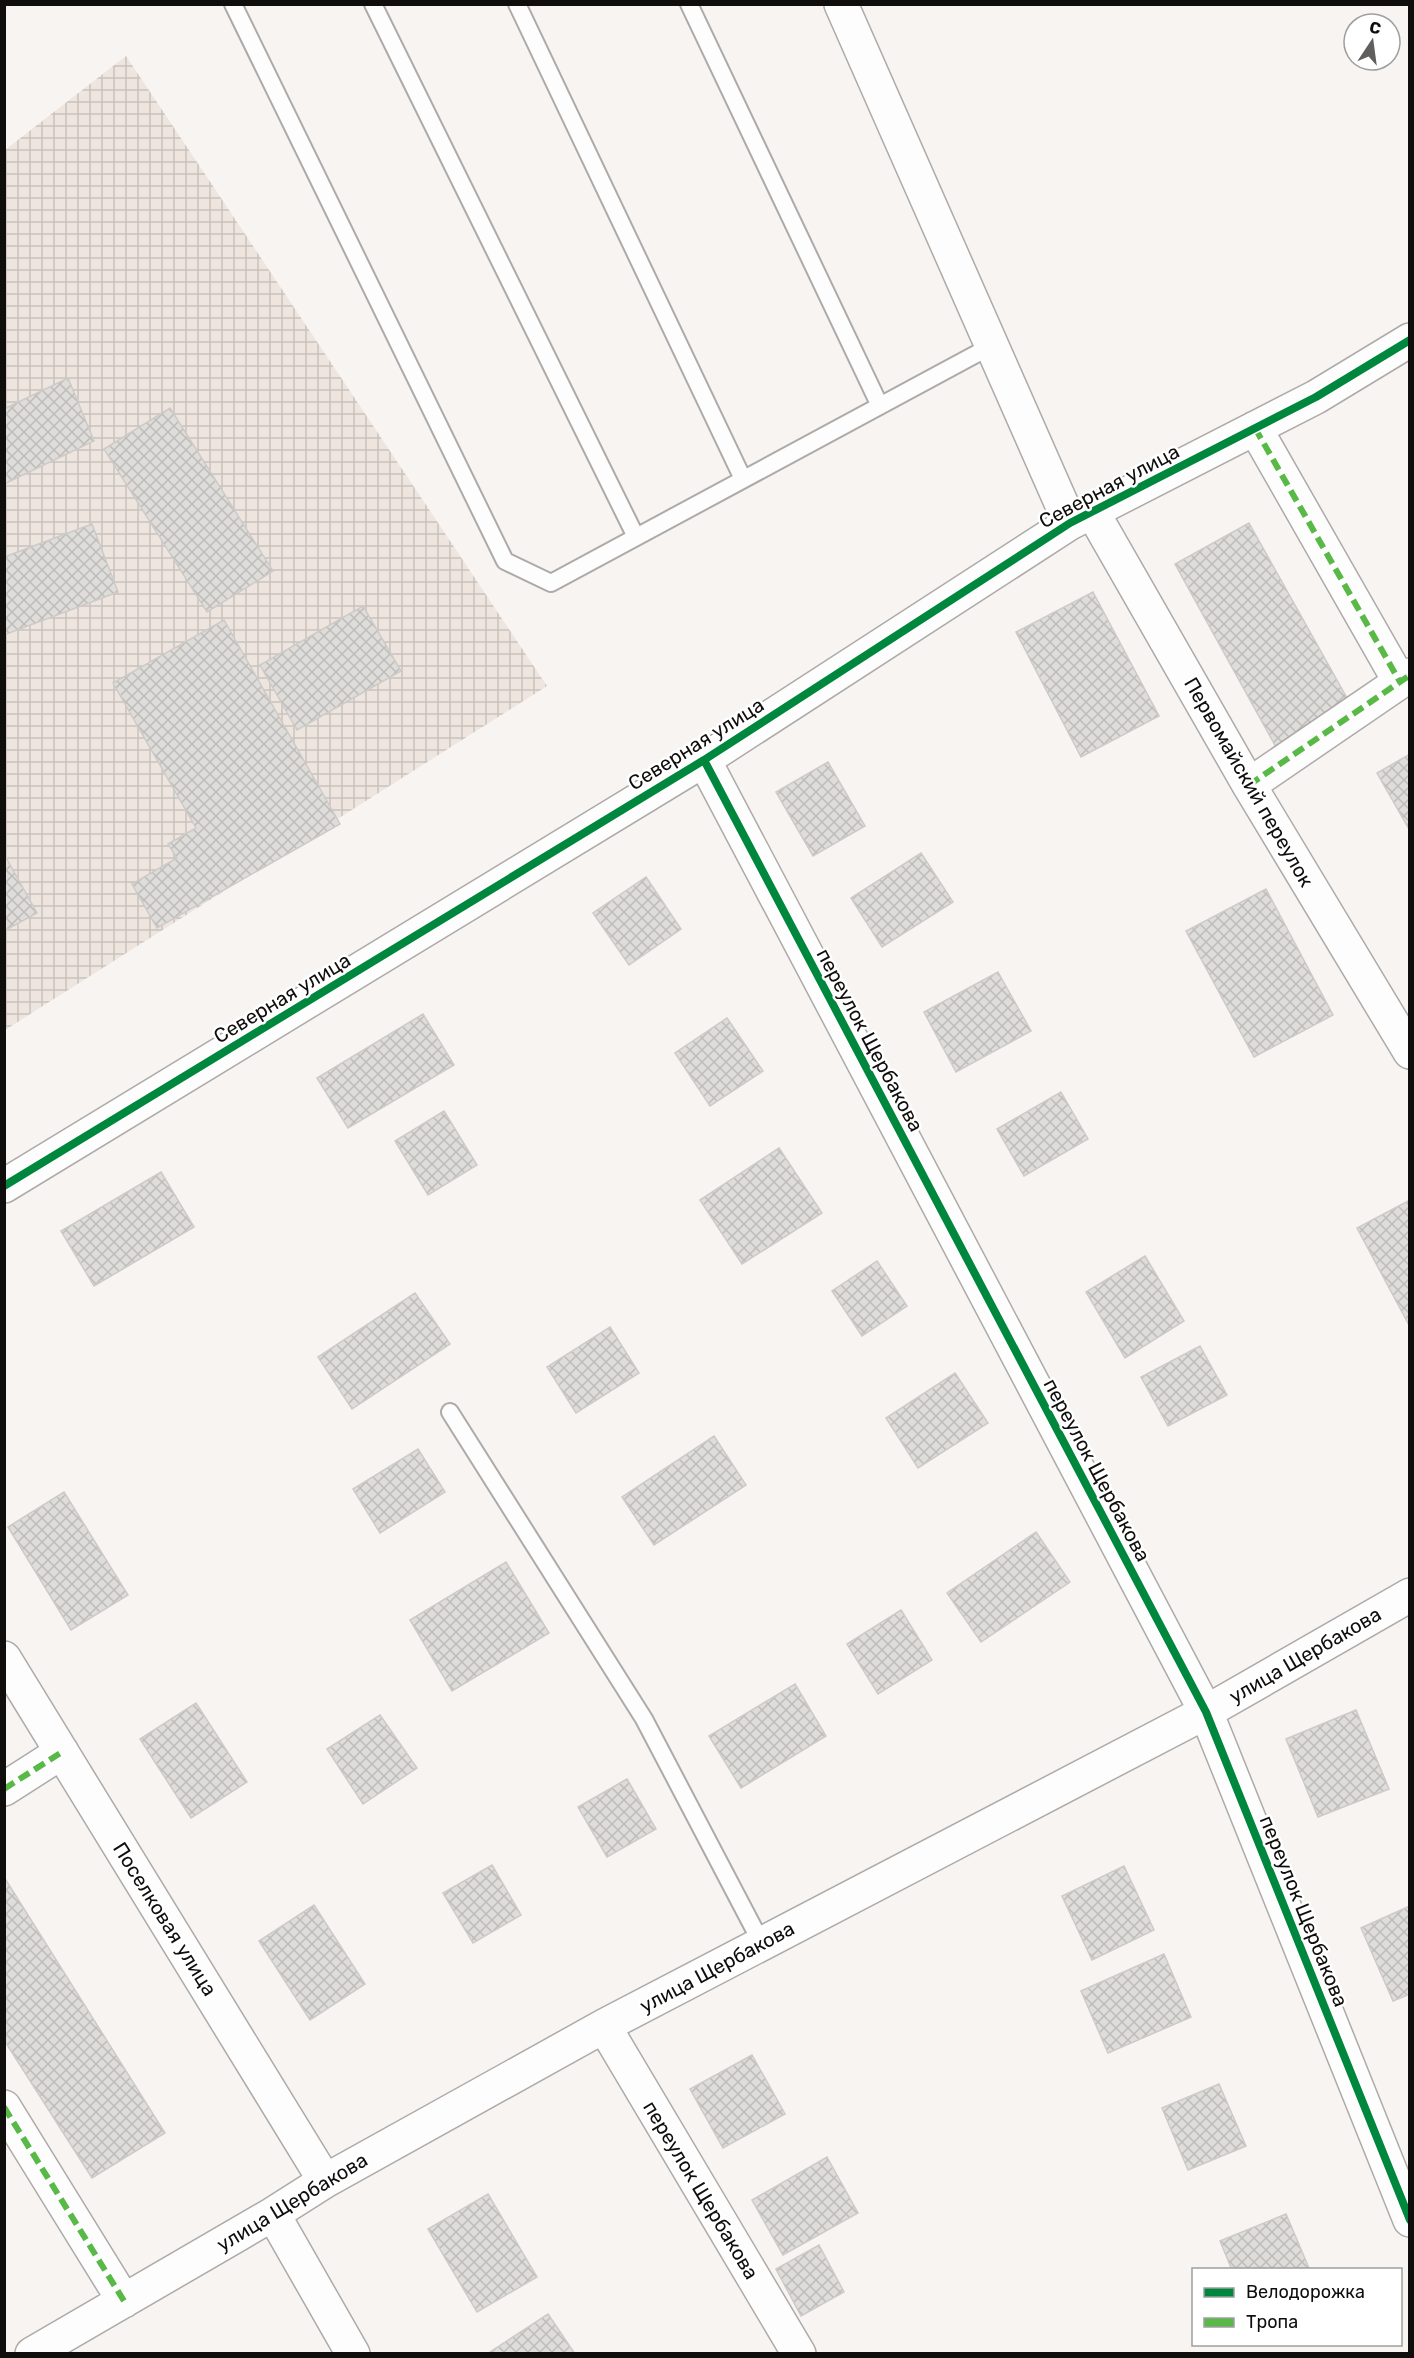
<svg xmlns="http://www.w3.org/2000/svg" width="1414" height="2358" font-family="Rubik,sans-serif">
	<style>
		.industrial { fill: url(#industrial-grid) }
		.building { fill: url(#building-cross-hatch); stroke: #cdcac8; stroke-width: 1.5 }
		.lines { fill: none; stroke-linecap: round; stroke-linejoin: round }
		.lane-casing { stroke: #adaaa8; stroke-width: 20 }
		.street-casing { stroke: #adaaa8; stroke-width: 36 }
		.lane { stroke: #fefdfd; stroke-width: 16 }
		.street { stroke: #fefdfd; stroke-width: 33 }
		.quiet { stroke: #58b947; stroke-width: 6; stroke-dasharray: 12 6; stroke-linecap: butt }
		.cycleway-casing { stroke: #fff; stroke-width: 11 }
		.cycleway { stroke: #00873e; stroke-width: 8 }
		.labels { text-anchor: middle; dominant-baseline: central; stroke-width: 5; stroke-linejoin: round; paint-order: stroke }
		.street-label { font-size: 20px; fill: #100e0d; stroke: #fff }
	</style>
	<defs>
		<pattern id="industrial-grid" width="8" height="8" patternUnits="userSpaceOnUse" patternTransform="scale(1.5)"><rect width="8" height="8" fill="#ede5de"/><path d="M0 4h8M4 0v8" fill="none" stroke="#cac3bd"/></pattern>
		<pattern id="building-cross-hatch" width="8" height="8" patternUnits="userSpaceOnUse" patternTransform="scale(1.5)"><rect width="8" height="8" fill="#dfddda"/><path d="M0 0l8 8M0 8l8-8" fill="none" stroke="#bebcba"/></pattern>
	</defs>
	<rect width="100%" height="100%" fill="#f7f4f1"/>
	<path class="industrial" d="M126,56l421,630 -542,344v-880z"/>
	<path class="building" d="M68,378l26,63 -90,43v-75z
		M170,408l103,163 -66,41 -103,-163z
		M1249,523l103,184 -75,42 -102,-185z
		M92,524l26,68 -114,43v-78z
		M1093,592l66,124 -78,41 -65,-125z
		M363,606l38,65 -104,59 -37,-65z
		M224,620l116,204 -183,104 -25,-44 45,-26 -9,-14 28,-16 -83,-145z
		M1410,754v77l-33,-58z
		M828,762l37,64 -52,30 -37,-64z
		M921,853l32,49 -71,45 -31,-49z
		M4,854l33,59 -33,18z
		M646,877l35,52 -52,36 -36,-52z
		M1266,889l67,126 -79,42 -68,-126z
		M998,972l33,59 -75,41 -32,-60z
		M423,1014l31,51 -106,63 -31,-50z
		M727,1018l36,53 -53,35 -35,-53z
		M1061,1092l27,47 -64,37 -27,-47z
		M444,1111l33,54 -49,30 -33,-54z
		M779,1148l43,65 -80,51 -42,-64z
		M161,1172l33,55 -100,59 -33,-55z
		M1410,1200v127l-53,-99z
		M1145,1256l39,65 -59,37 -39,-66z
		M877,1261l30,45 -45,30 -30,-45z
		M415,1293l35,51 -98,65 -34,-52z
		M610,1327l29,46 -63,40 -29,-46z
		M1200,1346l27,49 -59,31 -27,-49z
		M955,1373l33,50 -70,45 -32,-50z
		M714,1436l32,49 -92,60 -32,-48z
		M418,1449l27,43 -65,41 -27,-44z
		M64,1492l64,103 -57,35 -63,-103z
		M1036,1532l34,50 -89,60 -34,-49z
		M506,1562l43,71 -97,58 -42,-71z
		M901,1610l31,50 -54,34 -31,-50z
		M795,1684l31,52 -85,52 -32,-52z
		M196,1703l51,79 -56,36 -51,-79z
		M1356,1710l33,79 -71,28 -32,-78z
		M380,1715l37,53 -54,36 -36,-55z
		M627,1779l29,50 -49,28 -29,-50z
		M492,1865l29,50 -48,28 -30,-50z
		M1124,1866l30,64 -62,30 -30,-64z
		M4,1877l161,256 -73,45 -88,-138z
		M314,1905l51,79 -55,36 -51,-79z
		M1410,1906v88l-17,7 -32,-73z
		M1164,1954l27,63 -83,36 -27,-62z
		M752,2055l33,59 -62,34 -33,-59z
		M1219,2084l27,62 -58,24 -26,-62z
		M827,2157l31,56 -75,42 -31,-55z
		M488,2194l49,83 -60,35 -49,-83z
		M1286,2214l23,54 -77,2 -12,-29z
		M819,2245l25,47 -43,24 -25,-47z
		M548,2314l27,40h-88z"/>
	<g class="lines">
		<defs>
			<path id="lane" d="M233,4l272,557 46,22 440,-237
				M373,4l263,533
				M517,4l226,475
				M689,4l191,402
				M450,1412l194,307 118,225"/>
			<path id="street" d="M841,4l229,519
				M1255,428l145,254
				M1092,511l157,274 161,267
				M704,760l502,952 204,508
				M1249,785l161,-110
				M4,1186l700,-426 366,-237 246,-126 94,-57
				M4,1658l321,523
				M4,1789l58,-37
				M604,2026l195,328
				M4,2107l120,194
				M273,2214l80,140
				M32,2354l241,-140 52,-33 279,-155 602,-314 204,-117"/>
		</defs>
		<use href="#lane" class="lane-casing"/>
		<use href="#street" class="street-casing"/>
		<use href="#lane" class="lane"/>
		<use href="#street" class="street"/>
		<path class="quiet" d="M1255,428l145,254
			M1249,785l161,-110
			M4,1789l58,-37
			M4,2107l120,194"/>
		<defs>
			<path id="cycleway" d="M704,760l502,952 204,508
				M4,1186l700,-426 366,-237 246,-126 94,-57"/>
		</defs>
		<use href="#cycleway" class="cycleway-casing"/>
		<use href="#cycleway" class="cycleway"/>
	</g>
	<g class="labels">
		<g class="street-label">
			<text transform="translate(1109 486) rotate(-28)">Северная улица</text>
			<text transform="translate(696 744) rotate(-32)">Северная улица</text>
			<text transform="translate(1249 782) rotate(60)">Первомайский переулок</text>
			<text transform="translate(282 998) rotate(-31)">Северная улица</text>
			<text transform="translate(870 1040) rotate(62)">переулок Щербакова</text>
			<text transform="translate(1097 1470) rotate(62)">переулок Щербакова</text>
			<text transform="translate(1305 1655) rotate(-30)">улица Щербакова</text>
			<text transform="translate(1304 1911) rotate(68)">переулок Щербакова</text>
			<text transform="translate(165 1919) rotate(58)">Поселковая улица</text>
			<text transform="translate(717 1967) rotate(-28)">улица Щербакова</text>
			<text transform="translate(701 2190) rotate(59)">переулок Щербакова</text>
			<text transform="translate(292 2202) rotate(-31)">улица Щербакова</text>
		</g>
	</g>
	<rect width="1414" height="2358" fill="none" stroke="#100e0d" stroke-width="12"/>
	<rect x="1192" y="2268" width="210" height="78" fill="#ffffff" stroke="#9f9f9e" stroke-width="1.5"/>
	<rect x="1204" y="2288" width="30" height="9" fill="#00873e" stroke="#9f9f9e" stroke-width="1.5"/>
	<text x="1246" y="2298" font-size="18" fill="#100e0d">Велодорожка</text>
	<rect x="1204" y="2318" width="30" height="9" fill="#58b947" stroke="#9f9f9e" stroke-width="1.5"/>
	<text x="1246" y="2328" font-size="18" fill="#100e0d">Тропа</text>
	<g transform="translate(1372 42) rotate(13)"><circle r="28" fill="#ffffff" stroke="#9f9f9e" stroke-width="1.5"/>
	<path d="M0-4.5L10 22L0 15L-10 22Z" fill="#615e5d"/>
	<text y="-9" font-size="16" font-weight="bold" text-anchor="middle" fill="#100e0d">С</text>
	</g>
</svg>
